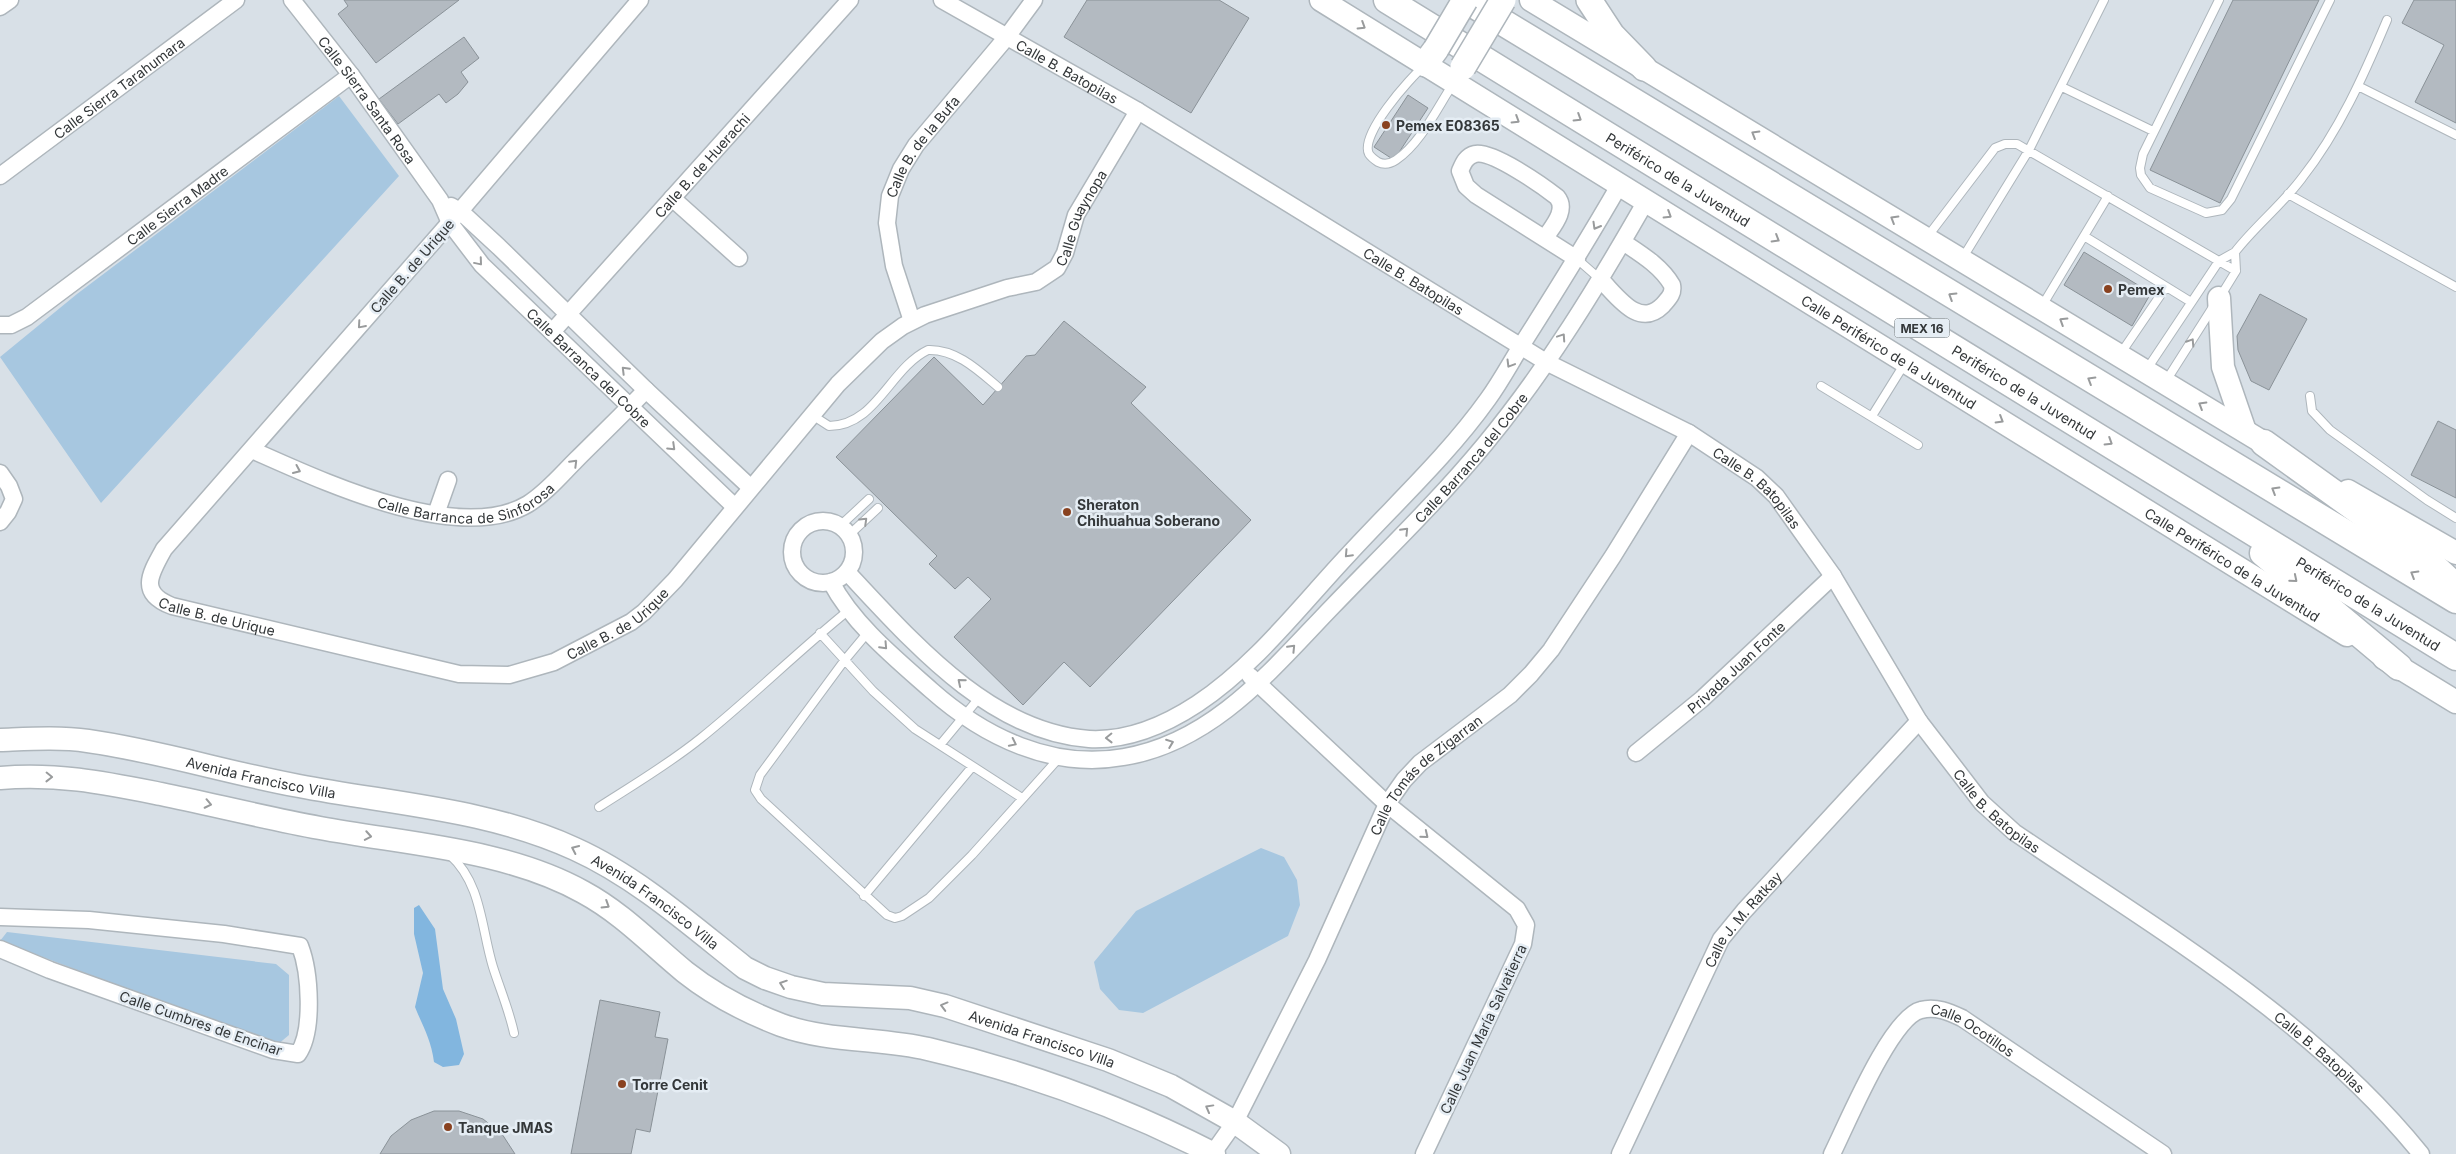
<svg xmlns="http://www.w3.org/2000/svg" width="2456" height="1154" font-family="Inter,sans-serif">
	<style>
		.green { fill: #a7c7e0 }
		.water { fill: #82b6df }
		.building { fill: #b3bac1; stroke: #8a9298 }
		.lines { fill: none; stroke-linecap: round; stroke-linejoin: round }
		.service-casing { stroke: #aeb6bc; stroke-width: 10 }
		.minor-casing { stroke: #aeb6bc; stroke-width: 19 }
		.secondary-casing { stroke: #aeb6bc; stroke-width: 25 }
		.primary-casing { stroke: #aeb6bc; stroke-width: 28 }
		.trunk-casing { stroke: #aeb6bc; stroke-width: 29 }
		.service { stroke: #fff; stroke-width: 8 }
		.minor { stroke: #fff; stroke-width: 16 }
		.secondary { stroke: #fff; stroke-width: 22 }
		.primary { stroke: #fff; stroke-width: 25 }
		.trunk { stroke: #fff; stroke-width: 26 }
		.primary-bridge-casing { stroke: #aeb6bc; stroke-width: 28; stroke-linecap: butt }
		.primary-bridge { stroke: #fff; stroke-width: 25 }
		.oneway { stroke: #999b9c }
		.poi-dot { fill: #894220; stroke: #e5edf4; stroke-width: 2 }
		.labels { text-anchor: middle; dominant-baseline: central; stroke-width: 5; stroke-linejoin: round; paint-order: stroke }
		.shield { fill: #e5edf4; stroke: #686e71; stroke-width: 1 }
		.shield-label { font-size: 12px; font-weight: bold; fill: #333739 }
		.street-label { font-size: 14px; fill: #333739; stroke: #e5edf4 }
		.poi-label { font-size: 14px; font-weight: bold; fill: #333739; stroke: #e5edf4; text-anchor: start }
	</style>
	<rect width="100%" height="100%" fill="#d8e0e7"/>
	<path class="green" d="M339,96l60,80 -298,327 -101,-146 77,-63z
		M1261,848l23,9 13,23 3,25 -12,31 -145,77 -24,-3 -19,-21 -6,-27 42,-51z
		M7,932l269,32 13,11v60l-12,10 -277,-104z"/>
	<path class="water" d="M419,905l16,24 8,60 13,30 8,35 -5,11 -16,2 -9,-5c-3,-23 -11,-35 -19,-55l8,-34 -9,-39v-26z"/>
	<path class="building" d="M344,0h115l-83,63 -38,-49 10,-8z
		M1087,0h132l30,18 -58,95 -127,-76z
		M2233,0h86l-99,203 -70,-33z
		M2414,0h42v123l-41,-21 29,-57 -42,-22z
		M464,37l15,21 -18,14 7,10 -10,12 -12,9 -7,-9 -41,30 -19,-25z
		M1408,95l20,13 -34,52 -20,-13z
		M2084,252l67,41 -19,33 -68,-41z
		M2260,294l47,25 -38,71 -18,-9 -13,-31 -1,-14z
		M1064,321l82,66 -15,16 120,117 -161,167 -26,-25 -41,43 -69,-68 37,-38 -23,-22 -13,12 -26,-25 8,-8 -101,-99 98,-100 49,48 43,-49 9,-1z
		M2438,421l18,9v68l-45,-23z
		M600,1000l60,12 -5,25 13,2 -18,93 -14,-3 -5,25h-60z
		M434,1111h25l24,8 19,15 13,20h-135l11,-18 20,-16z"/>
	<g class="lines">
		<defs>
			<path id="service" d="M2219,0l-76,154 -3,14 1,7 9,13 56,25 16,-3 9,-11 99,-199
				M1424,66c-14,12 -65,69 -55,88 2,3 6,6 9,8 6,3 12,2 18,-2 25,-17 41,-52 57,-76
				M2358,86l98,49
				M2062,87l91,44
				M2288,194l168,93
				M1928,236l67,-88 10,-4h12l219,127
				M2084,236l107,66
				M2235,252c21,-27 47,-47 67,-74 37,-47 62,-103 85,-158
				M1577,259l24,21
				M1962,259l67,-109 75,-150
				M2042,306l66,-110
				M2121,353l45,-66
				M2147,369l72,-108 16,-9 1,19 -16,26
				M2166,381l47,-74
				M1821,386l97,59
				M2310,396l2,15 18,19 97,70 29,18
				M812,415l17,11c47,0 61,-58 99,-76 28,-1 50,20 70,37
				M1872,416l33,-53
				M840,526l29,-27
				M849,535l29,-27
				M869,631l-25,30 -84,114 -5,15 6,9 126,116 8,3 7,-2 27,-18 43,-43 87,-97
				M820,633l53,58 42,38 107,69
				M940,745l39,-47
				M599,807c34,-22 70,-43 102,-69 51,-41 97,-87 148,-128
				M450,855c32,29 31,73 43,112 7,22 16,43 21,66
				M864,896l108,-129"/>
			<g id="minor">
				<path id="s1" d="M292,0l59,75 89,125 10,23 32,42 252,241"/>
				<path id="s2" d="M640,0l-180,211 -296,338c-14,25 -26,44 8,57l287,68 50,1 45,-13 77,-40 13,-10 31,-32 163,-196 44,-43 21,-15 22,-11 82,-27 29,-6 21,-14 8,-15 11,-38 62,-104"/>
				<path id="s3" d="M942,0l196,111 408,251 143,71 68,45 19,18 57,80 86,145 63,82 32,29c142,97 297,186 407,322"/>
				<path d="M0,7l10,-7"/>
				<path id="s4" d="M0,176l236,-176"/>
				<path d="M672,198l67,60"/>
				<path d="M451,206l9,5 39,36 147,143 104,97"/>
				<path d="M1545,238c7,-11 23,-28 12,-41 -14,-11 -65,-47 -82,-43 -9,2 -12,10 -15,17l6,15 10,9 101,64"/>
				<path d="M1601,280c17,17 38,49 62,25 5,-6 11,-11 9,-20 -11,-19 -31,-31 -49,-43"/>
				<path id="s5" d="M912,321l-18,-55 -7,-43 3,-27 11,-27 15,-24 90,-107 28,-38"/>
				<path id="s6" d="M0,325h11l16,-8 324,-242"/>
				<path id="s7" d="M552,332l298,-332"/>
				<path id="s8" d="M252,450c68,30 206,96 276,54 18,-11 33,-29 48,-44 23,-23 47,-46 70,-70"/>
				<path d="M0,473l9,13 5,13 -6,13 -8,10"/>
				<path d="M436,514l12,-34"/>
				<circle cx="823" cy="552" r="31"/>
				<path d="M847,572c64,68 142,160 242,167 39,2 76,-14 108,-35 59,-39 104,-99 152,-150 47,-51 99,-99 139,-155 13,-18 23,-37 35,-56 33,-52 66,-105 97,-159"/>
				<path id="s9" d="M831,582c22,42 65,77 100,108 53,47 121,80 193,67 90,-15 149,-89 209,-151 51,-53 105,-105 152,-162 62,-75 113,-159 161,-243"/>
				<path d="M1250,676l137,128 130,105 9,16 -3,19 -99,210"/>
				<path id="s10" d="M1636,753l66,-54 131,-123"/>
				<path d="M0,917l89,3 135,14 76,12c10,26 14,85 -2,108l-25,-4 -223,-80 -50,-21"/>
				<path id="s11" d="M1213,1153l22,-31 82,-162 70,-156 17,-24 16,-17 90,-68 21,-21 20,-24 62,-94 76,-123"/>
				<path id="s12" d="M1620,1154l101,-215 23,-28 175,-190"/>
				<path id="s13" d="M1832,1154c15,-30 59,-137 89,-144 15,-4 28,2 41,8l201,136"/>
			</g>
			<g id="secondary">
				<path id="s14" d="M1321,0l1026,635"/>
				<path d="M1531,0l748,452"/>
				<path d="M2219,298l4,69 22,64"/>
				<path d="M2348,491l108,62"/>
				<path d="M2384,658l72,44"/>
				<path id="s15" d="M0,740c29,-1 59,-3 88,1 71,10 140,32 211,45 93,18 189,23 276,63 62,28 117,77 170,119l20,10 26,9 32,7 87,4 35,8 163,54 63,26 64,36 44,32"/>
				<path d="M0,778c57,-5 105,5 161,16 53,11 105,24 159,34 85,16 186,21 263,64 39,21 68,52 102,80 29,23 62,40 96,53 47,17 100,13 147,24 99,23 196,59 286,105"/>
			</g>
			<path id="primary" d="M1589,0l23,35 32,33
				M1425,64l11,-15"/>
			<g id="trunk">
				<path id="s16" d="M1387,0l1069,657"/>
				<path d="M1466,0l990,600"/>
				<path d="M2264,443l163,117 28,26"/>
				<path d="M2263,553l136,114"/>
			</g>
		</defs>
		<use href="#service" class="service-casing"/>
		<use href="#minor" class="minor-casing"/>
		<use href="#secondary" class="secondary-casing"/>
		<use href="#primary" class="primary-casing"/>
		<use href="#trunk" class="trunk-casing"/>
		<use href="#service" class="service"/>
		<use href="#minor" class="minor"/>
		<use href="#secondary" class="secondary"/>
		<use href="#primary" class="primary"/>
		<use href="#trunk" class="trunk"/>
		<defs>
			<path id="primary-bridge" d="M1436,49l29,-49
				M1463,67l40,-67"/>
		</defs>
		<use href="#primary-bridge" class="primary-bridge-casing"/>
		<use href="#primary-bridge" class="primary-bridge"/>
	</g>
	<defs><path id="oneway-chevron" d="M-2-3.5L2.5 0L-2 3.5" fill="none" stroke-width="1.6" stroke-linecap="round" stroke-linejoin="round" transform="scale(1.25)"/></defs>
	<g class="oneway">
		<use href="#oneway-chevron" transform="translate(1362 26) rotate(32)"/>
		<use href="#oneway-chevron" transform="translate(1578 118) rotate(32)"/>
		<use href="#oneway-chevron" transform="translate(1516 120) rotate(32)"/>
		<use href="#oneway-chevron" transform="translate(1755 134) rotate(-149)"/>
		<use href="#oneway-chevron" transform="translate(1668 215) rotate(32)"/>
		<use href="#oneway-chevron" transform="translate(1894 219) rotate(-149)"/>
		<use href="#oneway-chevron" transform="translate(1596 226) rotate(120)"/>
		<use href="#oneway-chevron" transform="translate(1776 239) rotate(31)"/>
		<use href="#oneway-chevron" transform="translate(479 262) rotate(50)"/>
		<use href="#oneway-chevron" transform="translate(1952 296) rotate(-148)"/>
		<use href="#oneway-chevron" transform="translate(2063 321) rotate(-148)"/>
		<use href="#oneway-chevron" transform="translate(361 325) rotate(131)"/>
		<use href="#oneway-chevron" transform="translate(1562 337) rotate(-56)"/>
		<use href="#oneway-chevron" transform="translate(2191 342) rotate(-57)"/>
		<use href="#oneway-chevron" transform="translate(1510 364) rotate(121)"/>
		<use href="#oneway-chevron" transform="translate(625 370) rotate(-135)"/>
		<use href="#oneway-chevron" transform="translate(2091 380) rotate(-149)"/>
		<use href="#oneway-chevron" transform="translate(2202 405) rotate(-149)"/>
		<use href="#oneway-chevron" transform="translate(2000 420) rotate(31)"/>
		<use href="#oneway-chevron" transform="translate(2109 442) rotate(32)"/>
		<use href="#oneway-chevron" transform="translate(672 447) rotate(44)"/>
		<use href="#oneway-chevron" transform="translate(574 463) rotate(-45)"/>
		<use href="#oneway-chevron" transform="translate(297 470) rotate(24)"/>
		<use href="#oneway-chevron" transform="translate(2275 490) rotate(-149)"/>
		<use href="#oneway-chevron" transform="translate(864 521) rotate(-44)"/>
		<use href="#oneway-chevron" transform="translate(1405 531) rotate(-46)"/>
		<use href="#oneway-chevron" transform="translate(1348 554) rotate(133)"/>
		<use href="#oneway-chevron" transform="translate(2414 574) rotate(-149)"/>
		<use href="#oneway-chevron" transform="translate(2294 579) rotate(40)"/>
		<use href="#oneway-chevron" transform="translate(884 646) rotate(47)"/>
		<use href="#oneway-chevron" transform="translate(1292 648) rotate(-46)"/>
		<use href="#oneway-chevron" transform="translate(961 682) rotate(-140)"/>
		<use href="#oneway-chevron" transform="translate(1109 738) rotate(179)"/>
		<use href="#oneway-chevron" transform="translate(1013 743) rotate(26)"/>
		<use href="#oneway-chevron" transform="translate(1170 743) rotate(-21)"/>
		<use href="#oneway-chevron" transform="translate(49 777) rotate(1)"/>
		<use href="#oneway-chevron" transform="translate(208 804) rotate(12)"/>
		<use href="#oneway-chevron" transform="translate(1425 835) rotate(39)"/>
		<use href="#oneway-chevron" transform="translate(368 836) rotate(10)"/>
		<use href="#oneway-chevron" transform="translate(575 849) rotate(-155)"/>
		<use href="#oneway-chevron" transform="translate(606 905) rotate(32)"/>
		<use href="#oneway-chevron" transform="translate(783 984) rotate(-161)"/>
		<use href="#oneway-chevron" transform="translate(944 1006) rotate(-165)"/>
		<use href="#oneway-chevron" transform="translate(1209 1108) rotate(-151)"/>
	</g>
	<g class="poi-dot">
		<circle cx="1386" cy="125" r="5"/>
		<circle cx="2108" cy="289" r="5"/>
		<circle cx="1067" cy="512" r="5"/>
		<circle cx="622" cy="1084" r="5"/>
		<circle cx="448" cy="1127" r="5"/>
	</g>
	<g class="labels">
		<rect class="shield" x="1894.5" y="318.5" width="55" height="19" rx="4"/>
		<g class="shield-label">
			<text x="1922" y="328">MEX 16</text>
		</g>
		<g class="street-label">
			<text stroke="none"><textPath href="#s3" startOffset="144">Calle B. Batopilas</textPath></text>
			<text stroke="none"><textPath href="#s4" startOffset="148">Calle Sierra Tarahumara</textPath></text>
			<text stroke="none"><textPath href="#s1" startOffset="125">Calle Sierra Santa Rosa</textPath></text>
			<text stroke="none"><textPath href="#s5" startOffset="188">Calle B. de la Bufa</textPath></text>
			<text stroke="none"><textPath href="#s7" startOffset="224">Calle B. de Huerachi</textPath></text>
			<text stroke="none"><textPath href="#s16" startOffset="342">Periférico de la Juventud</textPath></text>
			<text stroke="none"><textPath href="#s6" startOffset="216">Calle Sierra Madre</textPath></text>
			<text stroke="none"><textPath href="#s2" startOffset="1901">Calle Guaynopa</textPath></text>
			<text transform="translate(412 266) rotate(-49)">Calle B. de Urique</text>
			<text stroke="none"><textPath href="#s3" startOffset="549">Calle B. Batopilas</textPath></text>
			<text stroke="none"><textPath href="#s14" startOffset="668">Calle Periférico de la Juventud</textPath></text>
			<text stroke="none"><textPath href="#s1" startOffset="475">Calle Barranca del Cobre</textPath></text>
			<text stroke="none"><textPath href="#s16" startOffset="748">Periférico de la Juventud</textPath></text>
			<text stroke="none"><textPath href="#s9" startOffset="825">Calle Barranca del Cobre</textPath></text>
			<text stroke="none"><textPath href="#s8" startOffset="228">Calle Barranca de Sinforosa</textPath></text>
			<text stroke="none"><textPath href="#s3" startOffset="952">Calle B. Batopilas</textPath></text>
			<text stroke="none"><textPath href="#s14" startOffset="1072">Calle Periférico de la Juventud</textPath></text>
			<text stroke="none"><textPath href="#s16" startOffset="1152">Periférico de la Juventud</textPath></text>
			<text stroke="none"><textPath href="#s2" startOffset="844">Calle B. de Urique</textPath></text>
			<text stroke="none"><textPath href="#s2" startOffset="1264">Calle B. de Urique</textPath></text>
			<text stroke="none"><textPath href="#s10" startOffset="132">Privada Juan Fonte</textPath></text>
			<text stroke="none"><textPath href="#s15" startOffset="265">Avenida Francisco Villa</textPath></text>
			<text stroke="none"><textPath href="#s11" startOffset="438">Calle Tomás de Zigarran</textPath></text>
			<text stroke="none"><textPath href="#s3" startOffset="1358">Calle B. Batopilas</textPath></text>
			<text stroke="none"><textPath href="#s15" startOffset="684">Avenida Francisco Villa</textPath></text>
			<text stroke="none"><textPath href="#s12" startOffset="266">Calle J. M. Ratkay</textPath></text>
			<text transform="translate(201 1023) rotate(19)">Calle Cumbres de Encinar</text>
			<text transform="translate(1483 1029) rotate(-65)">Calle Juan María Salvatierra</text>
			<text stroke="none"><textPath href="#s13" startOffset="229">Calle Ocotillos</textPath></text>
			<text stroke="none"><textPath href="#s15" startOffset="1104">Avenida Francisco Villa</textPath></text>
			<text stroke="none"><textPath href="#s3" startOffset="1762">Calle B. Batopilas</textPath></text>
		</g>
		<g class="poi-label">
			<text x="1396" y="125">Pemex E08365</text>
			<text x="2118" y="289">Pemex</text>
			<text x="1077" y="504">Sheraton<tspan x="1077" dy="16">Chihuahua Soberano</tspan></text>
			<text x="632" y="1084">Torre Cenit</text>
			<text x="458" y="1127">Tanque JMAS</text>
		</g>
	</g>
</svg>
